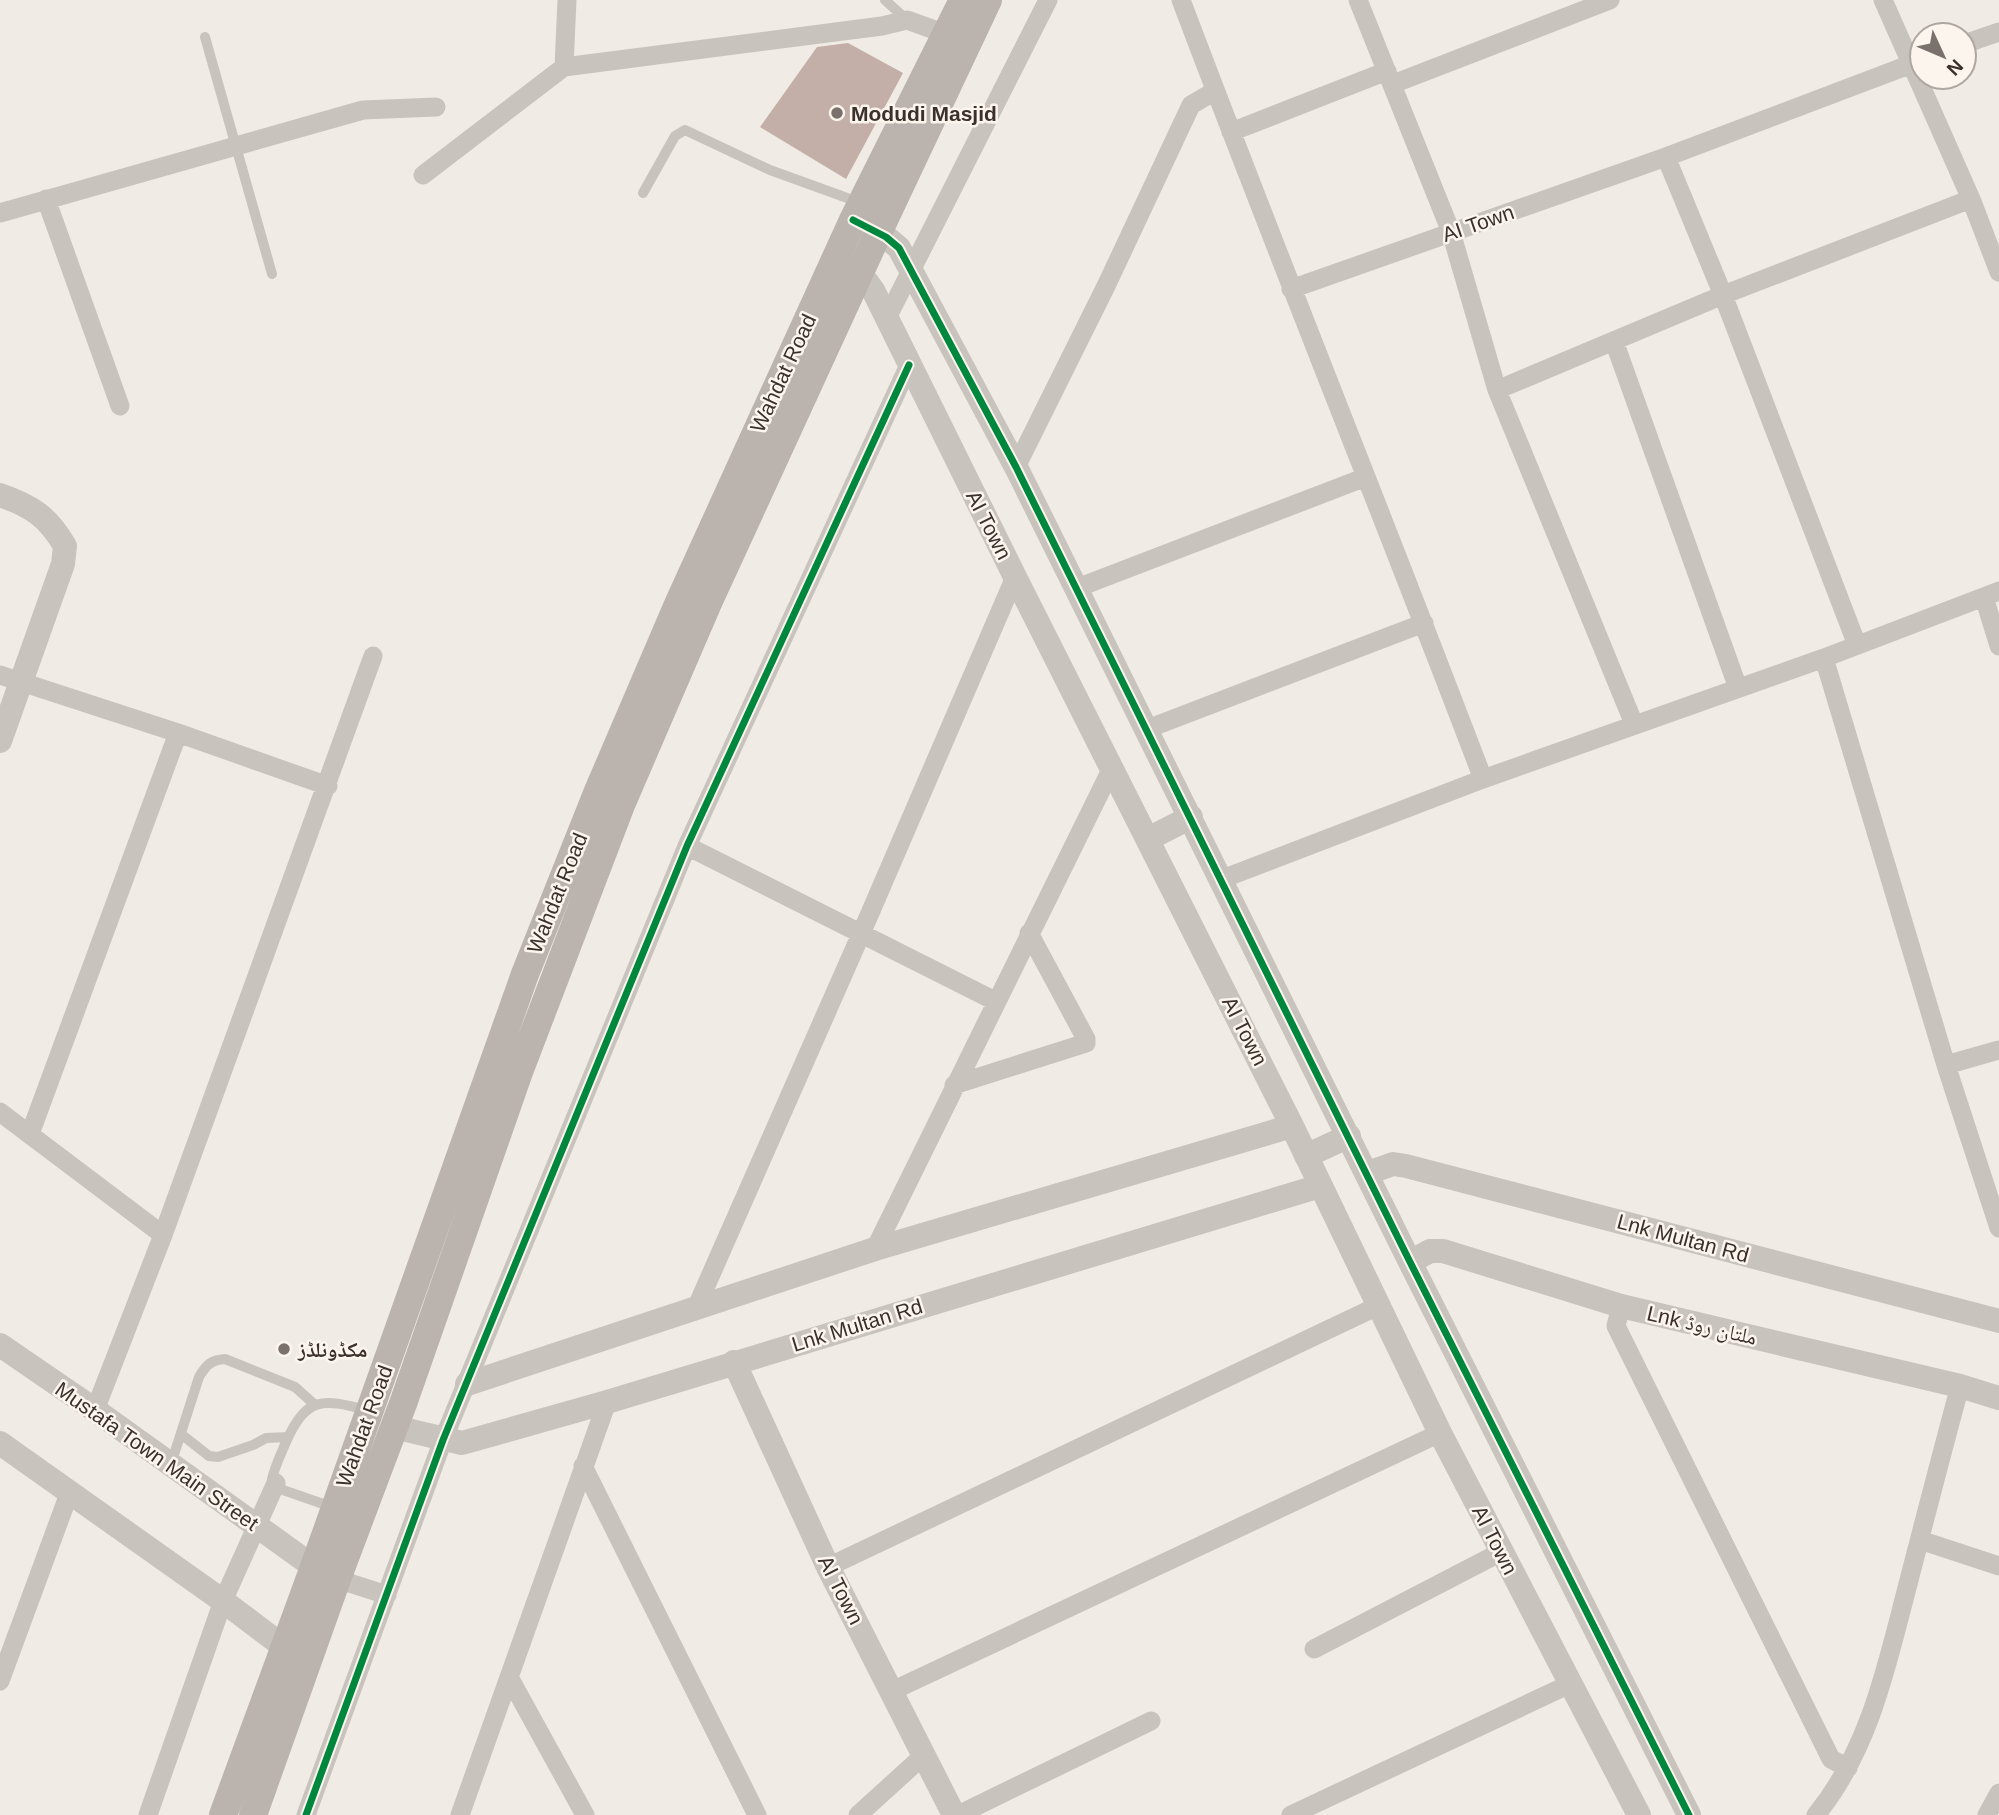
<svg xmlns="http://www.w3.org/2000/svg" width="1999" height="1815" font-family="Helvetica,'Noto Naskh Arabic',sans-serif">
	<style>
		.building { fill: #c3afa7 }
		.lines { fill: none; stroke-linecap: round; stroke-linejoin: round }
		.service { stroke: #c9c3be; stroke-width: 10 }
		.minor { stroke: #c9c3be; stroke-width: 19 }
		.tertiary { stroke: #c9c3be; stroke-width: 24 }
		.secondary { stroke: #bab3ae; stroke-width: 28 }
		.cycleway-casing { stroke: #fbf5ee; stroke-width: 11 }
		.cycleway { stroke: #00873e; stroke-width: 7 }
		.poi-dot { fill: #7a716c; stroke: #fbf5ee; stroke-width: 2.5 }
		.labels { text-anchor: middle; dominant-baseline: central; stroke-width: 5; stroke-linejoin: round; paint-order: stroke }
		.poi-label { font-size: 21px; font-weight: bold; fill: #3b302b; stroke: #fbf5ee; text-anchor: start }
		.street-label { font-size: 21px; fill: #3b302b; stroke: #fbf5ee }
	</style>
	<rect width="100%" height="100%" fill="#f0ebe5"/>
	<path class="building" d="M848,43l55,30 -57,106 -86,-52 57,-80z"/>
	<g class="lines">
		<path class="service" d="M885,0l22,20
			M205,37l67,237
			M643,193l32,-57 10,-6 85,40 91,33
			M181,1434l28,22 9,1 35,-12 13,-7 22,-1
			M171,1464l28,-87c7,-12 12,-17 26,-18l70,28 19,17
			M332,1507l-52,-18 -8,-10c3,-13 9,-25 14,-37 20,-45 36,-44 80,-32"/>
		<path class="minor" d="M1181,0c98,260 203,518 302,779
			M1358,0l93,232 46,158 137,334
			M1883,0l88,199 28,73
			M1964,44l35,-12
			M564,67l3,-67
			M1393,84l217,-84
			M1231,132l156,-61
			M1666,157l57,138 134,350
			M423,175l141,-108 318,-41 25,-6 39,14
			M46,199l74,207
			M0,213l363,-103 73,-3
			M1291,289l375,-132 256,-97
			M886,320l162,-320
			M1614,341l124,347
			M1497,390l226,-95 248,-96
			M1016,467l91,-183 84,-179 24,-14
			M1077,588l289,-111
			M1984,597l15,49
			M1824,658l122,407 53,163
			M0,675l178,58 150,53
			M1147,729l277,-106
			M687,846l308,155
			M1222,879l261,-100 341,-121 175,-67
			M1946,1065l53,-15
			M954,1085l132,-42v-4l-57,-106
			M0,1112l163,123
			M30,1134l148,-401
			M875,1249l237,-481
			M697,1306l164,-372 154,-357
			M1621,1306l-5,20 215,433 17,9
			M95,1410l68,-175 210,-579
			M583,1466l174,349
			M1920,1540l79,26
			M828,1567l552,-262
			M337,1579l50,16
			M1314,1649l187,-97
			M509,1677l76,138
			M0,1681l70,-190
			M892,1691l548,-258
			M148,1815l75,-214 53,-118
			M306,1815l137,-375 244,-594 222,-481
			M460,1815l147,-413
			M858,1815l65,-59
			M958,1815l193,-94
			M1291,1815l279,-131
			M1816,1815c54,-66 71,-151 92,-231 17,-66 34,-132 52,-198
			M1987,1815l12,-22"/>
		<path class="tertiary" d="M863,225l23,12 13,11 117,219 394,795 279,553
			M842,267l25,15 7,10 141,285 277,549 148,307 199,382
			M0,495c32,11 48,22 65,51l-2,18 -63,177
			M1148,839l43,-22
			M1306,1156l43,-20
			M1368,1173l25,-9 13,2 593,155
			M1410,1262l20,-11h13l178,55 339,80 39,12
			M0,1345l95,65 219,157 16,8
			M734,1362l94,205 126,248
			M467,1384l408,-135 417,-123
			M394,1427l68,16 145,-41 713,-216
			M0,1443l223,158 61,46 15,7"/>
		<path class="secondary" d="M223,1815l91,-248 211,-593 73,-183 81,-189 174,-382 110,-220
			M253,1815l84,-236 67,-178 115,-329 102,-267 87,-202 170,-370 110,-233"/>
		<defs>
			<path id="cycleway" d="M853,220l33,17 13,11 117,219 394,795 279,553
				M306,1815l137,-375 244,-594 222,-481"/>
		</defs>
		<use href="#cycleway" class="cycleway-casing"/>
		<use href="#cycleway" class="cycleway"/>
	</g>
	<g class="poi-dot">
		<circle cx="837" cy="113" r="7"/>
		<circle cx="284" cy="1349" r="7"/>
	</g>
	<g class="labels">
		<g class="poi-label">
			<text x="851" y="113">Modudi Masjid</text>
			<text x="298" y="1349">مکڈونلڈز</text>
		</g>
		<g class="street-label">
			<text transform="translate(1478 223) rotate(-19)">AI Town</text>
			<text transform="translate(783 373) rotate(-65)">Wahdat Road</text>
			<text transform="translate(989 525) rotate(63)">AI Town</text>
			<text transform="translate(557 893) rotate(-68)">Wahdat Road</text>
			<text transform="translate(1245 1031) rotate(63)">AI Town</text>
			<text transform="translate(1683 1238) rotate(15)">Lnk Multan Rd</text>
			<text transform="translate(857 1325) rotate(-17)">Lnk Multan Rd</text>
			<text transform="translate(1702 1325) rotate(13)">Lnk ملتان روڈ</text>
			<text transform="translate(364 1426) rotate(-70)">Wahdat Road</text>
			<text transform="translate(157 1456) rotate(35)">Mustafa Town Main Street</text>
			<text transform="translate(1495 1540) rotate(63)">AI Town</text>
			<text transform="translate(841 1590) rotate(63)">AI Town</text>
		</g>
	</g>
	<g transform="translate(1943 56) rotate(134)"><circle r="33" fill="#fbf5ee" stroke="#aea6a0" stroke-width="2"/>
	<path d="M0-5L12 26L0 18L-12 26Z" fill="#7a716c"/>
	<text y="-10" font-size="19" font-weight="bold" text-anchor="middle" fill="#3b302b">N</text>
	</g>
</svg>
